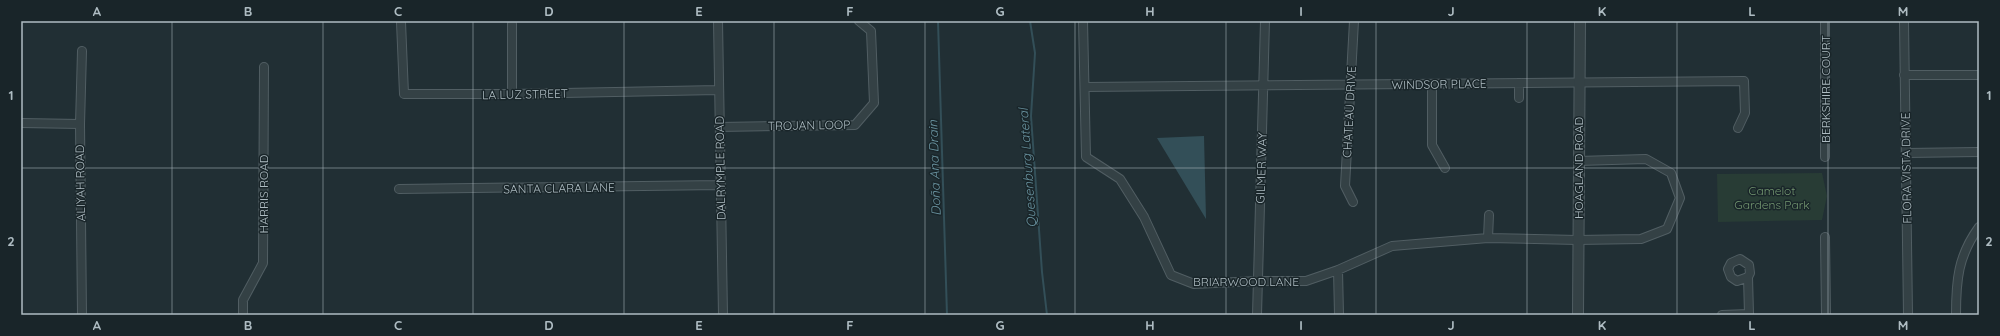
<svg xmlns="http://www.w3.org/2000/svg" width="2000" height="336" font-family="Quicksand,sans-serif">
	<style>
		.green { fill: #283c35 }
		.water { fill: #334f58 }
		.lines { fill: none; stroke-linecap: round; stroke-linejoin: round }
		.stream { stroke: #334f58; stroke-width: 2 }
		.minor-casing { stroke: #515e63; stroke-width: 10 }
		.tertiary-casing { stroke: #515e63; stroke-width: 12 }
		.minor { stroke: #344145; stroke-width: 8 }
		.tertiary { stroke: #344145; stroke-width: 10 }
		.grid { fill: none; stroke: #aebcc2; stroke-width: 1; stroke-opacity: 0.55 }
		.labels { text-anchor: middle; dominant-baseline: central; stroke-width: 3; stroke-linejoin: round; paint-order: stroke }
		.street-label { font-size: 12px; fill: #aebcc2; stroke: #192529 }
		.park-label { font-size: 12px; fill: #739670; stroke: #192529 }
		.water-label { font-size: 13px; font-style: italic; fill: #69929f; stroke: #192529 }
		.neatline { fill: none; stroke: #aebcc2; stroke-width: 1.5 }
		.grid-label { font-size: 13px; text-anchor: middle; font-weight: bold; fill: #aebcc2 }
	</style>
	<rect width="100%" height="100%" fill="#212f34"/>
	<path class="green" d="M1822,173l5,23 -5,24 -104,2 -1,-48z"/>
	<path class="water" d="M1204,136l2,83 -49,-81z"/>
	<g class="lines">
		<path class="stream" d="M938,21l9,294
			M1030,21l5,32 -4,63 11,156 5,43"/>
		<defs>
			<path id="minor" d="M718,21l5,294
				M1083,21l3,136 34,22 24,38 27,58 23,9 64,-3h48l32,-11 54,-24 96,-8 89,2 64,-1 26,-10 13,-31 -9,-25 -25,-14 -68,2
				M1825,21v136
				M1904,21l4,294
				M401,22l3,72h108l206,-4
				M1904,75h75
				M1432,85v60l13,23
				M1085,87l659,-6 1,32 -7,15
				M512,94v-70
				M1519,98v-15
				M21,123l59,1
				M719,127l136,-2 19,-22 -3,-72 -12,-10
				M1906,153l73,-1
				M399,189l321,-4
				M1353,202l-8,-16 9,-165
				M1825,237l1,78
				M1488,238l1,-23
				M1338,270l1,45
				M82,315l-2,-191 2,-73
				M243,315v-15l20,-37 1,-196
				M1257,315l8,-294
				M1722,315l27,-1 -1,-37 2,-4 -1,-8 -9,-6 -9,4 -3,6 3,8 6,4 11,-4
				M1956,315c0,-35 2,-59 23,-88"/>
			<path id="tertiary" d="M1578,315l2,-294"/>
		</defs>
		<use href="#minor" class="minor-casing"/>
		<use href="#tertiary" class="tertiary-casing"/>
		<use href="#minor" class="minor"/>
		<use href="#tertiary" class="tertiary"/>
	</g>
	<path class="grid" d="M172,21v294M323,21v294M473,21v294M624,21v294M774,21v294M925,21v294M1075,21v294M1226,21v294M1376,21v294M1527,21v294M1677,21v294M1828,21v294M21,168h1958"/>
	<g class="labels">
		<g class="street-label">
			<text transform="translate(1439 84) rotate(-1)">WINDSOR PLACE</text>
			<text transform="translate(1825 89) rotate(-90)">BERKSHIRE COURT</text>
			<text transform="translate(525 94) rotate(-1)">LA LUZ STREET</text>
			<text transform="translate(1349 112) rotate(-87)">CHATEAU DRIVE</text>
			<text transform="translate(809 125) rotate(-1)">TROJAN LOOP</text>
			<text transform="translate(720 168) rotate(-91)">DALRYMPLE ROAD</text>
			<text transform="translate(1261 168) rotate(-88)">GILMER WAY</text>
			<text transform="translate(1578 168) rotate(-90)">HOAGLAND ROAD</text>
			<text transform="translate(1906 168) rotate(-91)">FLORA VISTA DRIVE</text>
			<text transform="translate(80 183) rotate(-91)">ALIYAH ROAD</text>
			<text transform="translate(559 188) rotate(-1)">SANTA CLARA LANE</text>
			<text transform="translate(263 194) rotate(-90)">HARRIS ROAD</text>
			<text x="1246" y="281">BRIARWOOD LANE</text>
		</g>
		<g class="park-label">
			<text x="1772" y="190">Camelot<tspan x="1772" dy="14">Gardens Park</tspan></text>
		</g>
		<g class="water-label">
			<text transform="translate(934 168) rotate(-92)">Doña Ana Drain</text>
			<text transform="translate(1027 168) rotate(-94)">Quesenburg Lateral</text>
		</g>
	</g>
	<rect width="2000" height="336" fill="none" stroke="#192529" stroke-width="44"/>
	<rect x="22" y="22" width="1956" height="292" class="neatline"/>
	<g class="grid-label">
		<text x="97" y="16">A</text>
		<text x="248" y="16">B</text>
		<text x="398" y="16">C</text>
		<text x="549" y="16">D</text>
		<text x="699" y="16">E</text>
		<text x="850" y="16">F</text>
		<text x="1000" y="16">G</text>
		<text x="1150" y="16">H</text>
		<text x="1301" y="16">I</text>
		<text x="1451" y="16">J</text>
		<text x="1602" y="16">K</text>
		<text x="1752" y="16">L</text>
		<text x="1903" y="16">M</text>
		<text x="11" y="100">1</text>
		<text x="1989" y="100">1</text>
		<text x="11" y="246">2</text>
		<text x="1989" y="246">2</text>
		<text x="97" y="330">A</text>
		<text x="248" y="330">B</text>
		<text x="398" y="330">C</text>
		<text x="549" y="330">D</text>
		<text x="699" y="330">E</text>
		<text x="850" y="330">F</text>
		<text x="1000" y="330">G</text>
		<text x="1150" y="330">H</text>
		<text x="1301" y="330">I</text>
		<text x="1451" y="330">J</text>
		<text x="1602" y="330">K</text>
		<text x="1752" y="330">L</text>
		<text x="1903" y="330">M</text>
	</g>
</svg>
